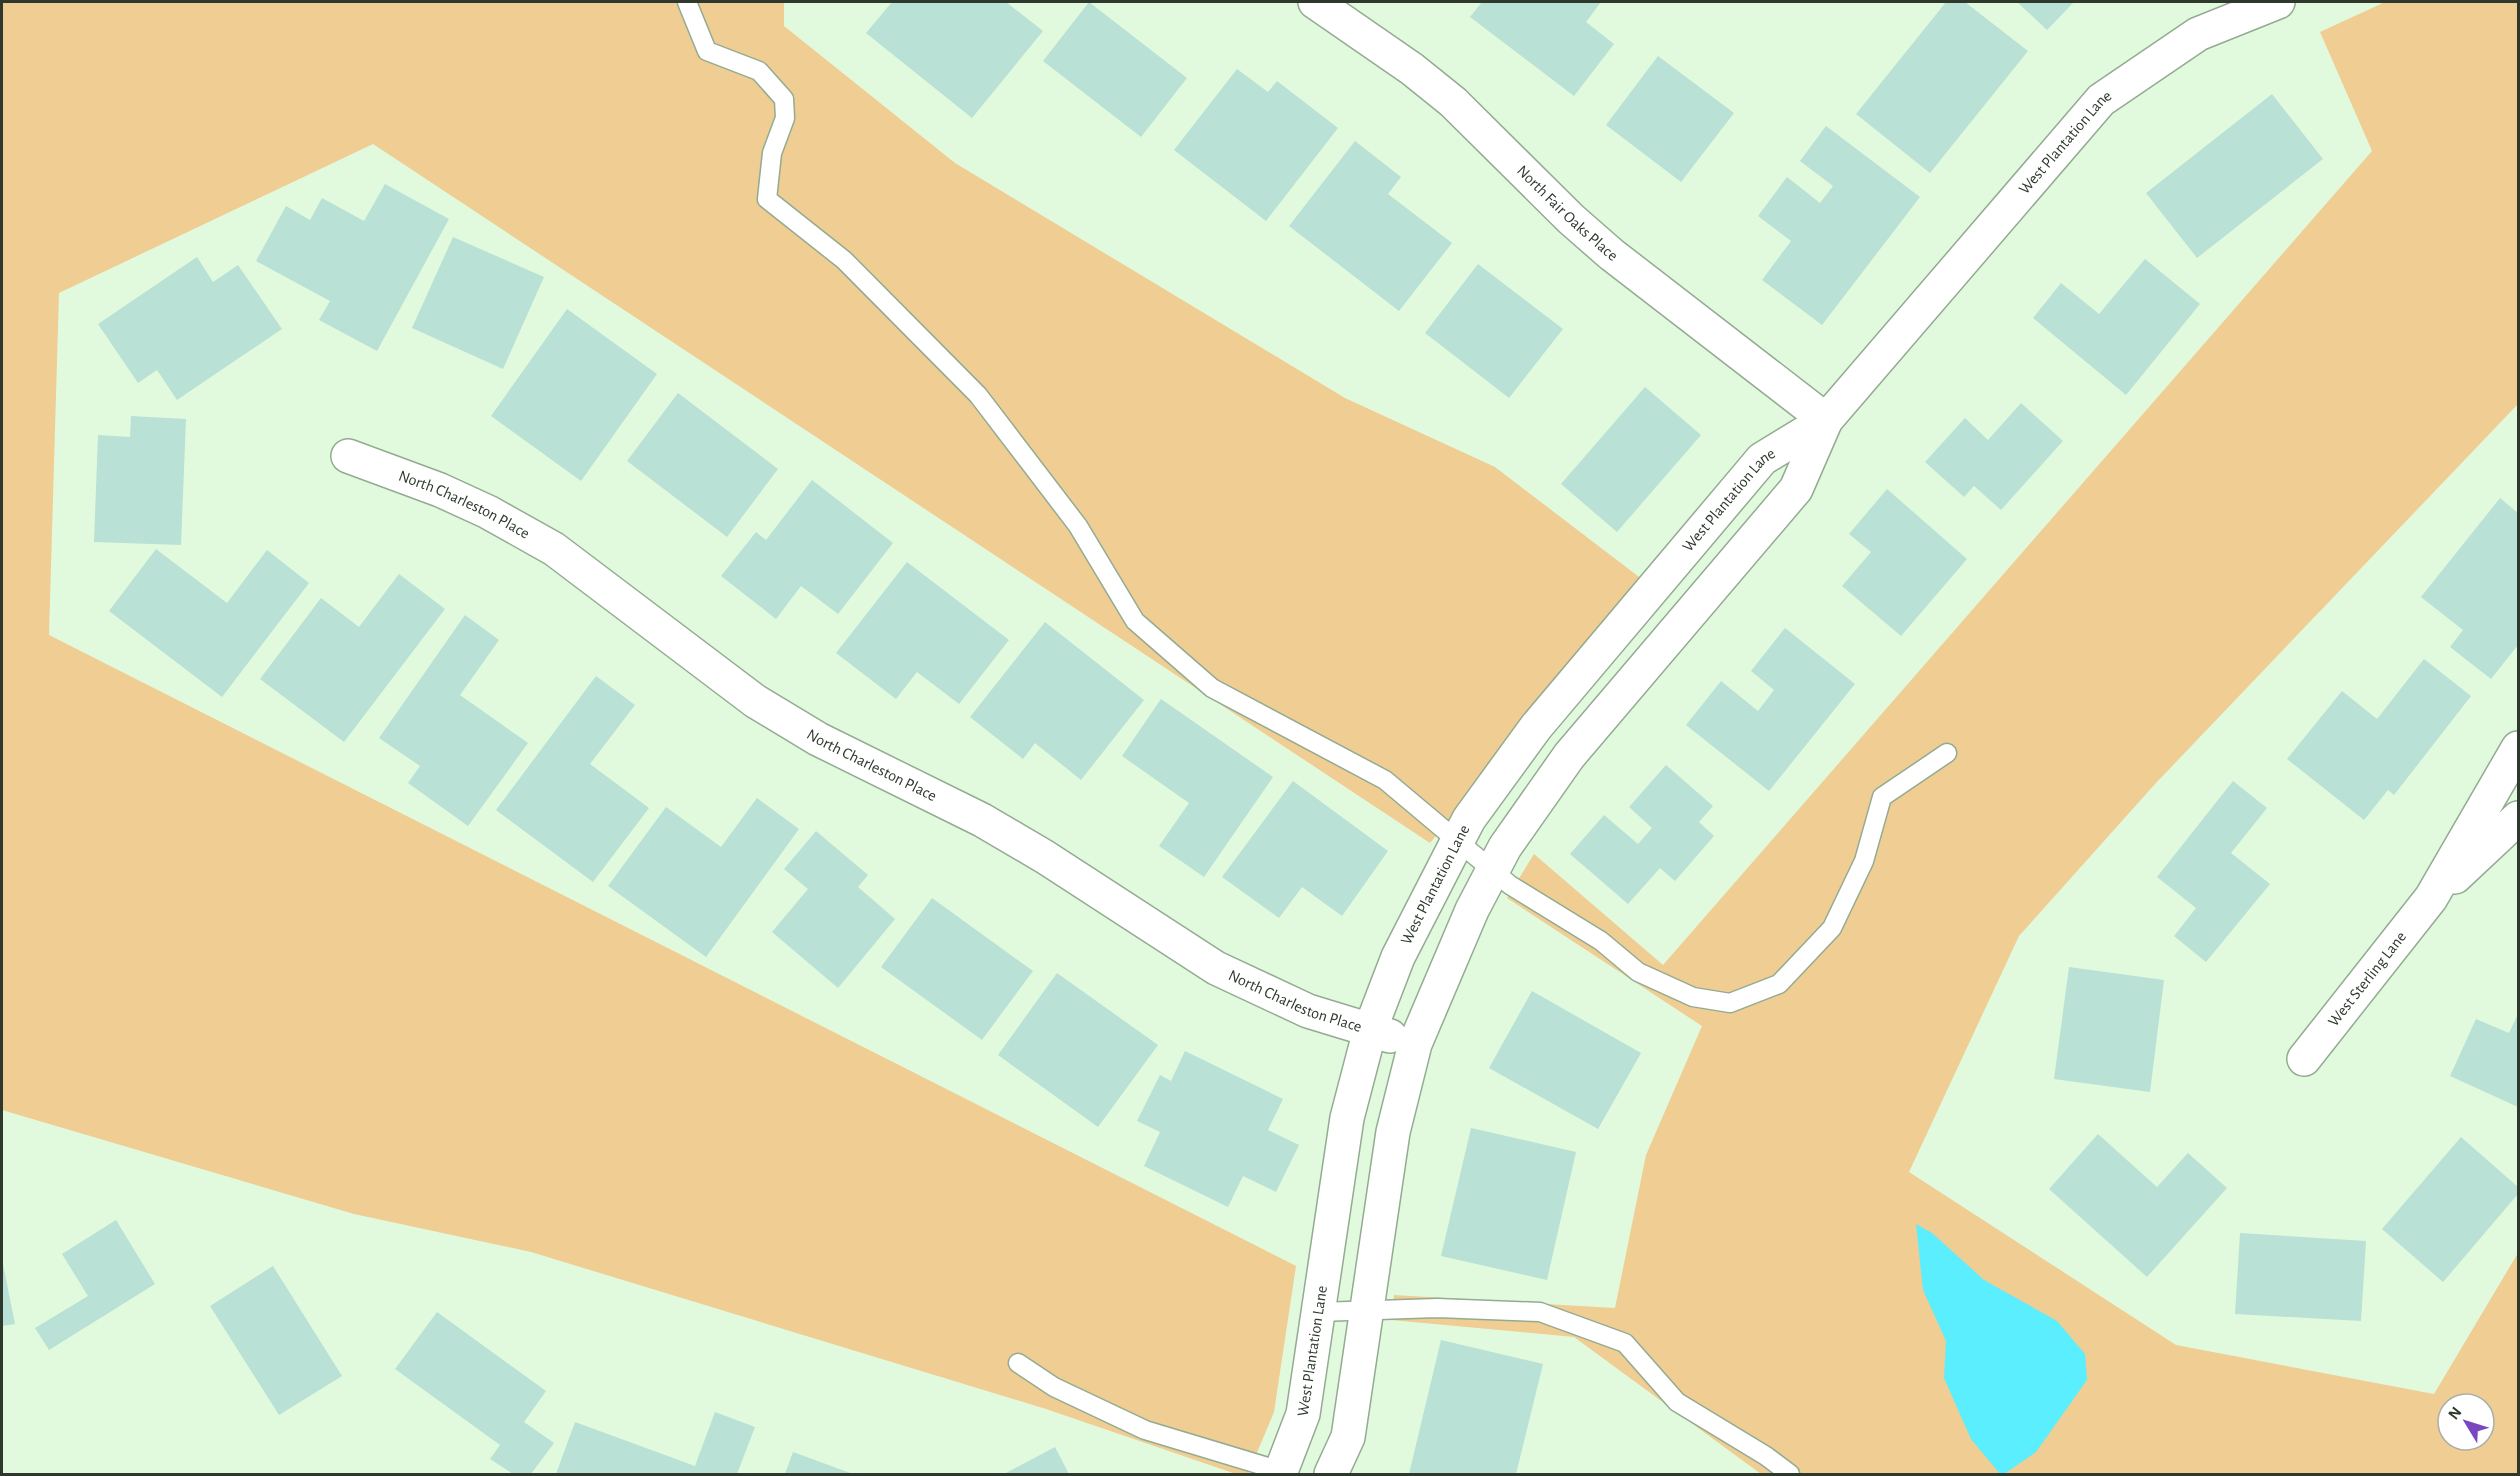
<svg xmlns="http://www.w3.org/2000/svg" width="2520" height="1476" font-family="'Alegreya Sans',sans-serif">
	<style>
		.green { fill: #efcd93; fill-rule: evenodd }
		.water { fill: #5aeefe }
		.building { fill: #b9e1d5 }
		.lines { fill: none; stroke-linecap: round; stroke-linejoin: round }
		.service-casing { stroke: #93ab91; stroke-width: 21 }
		.minor-casing { stroke: #93ab91; stroke-width: 36 }
		.service { stroke: #fff; stroke-width: 18 }
		.minor { stroke: #fff; stroke-width: 33 }
		.labels { text-anchor: middle; dominant-baseline: central; stroke-width: 5; stroke-linejoin: round; paint-order: stroke }
		.street-label { font-size: 16px; fill: #2e382d; stroke: #fff }
	</style>
	<rect width="100%" height="100%" fill="#e1fade"/>
	<path class="green" d="M2,2h782v24l171,137 390,235 150,69 148,113 -213,263 -1057,-699 -314,149 -10,342 1247,631 -22,146 -26,62h-12l-190,-65 -515,-157 -177,-38 -352,-104z
		M2385,2h133v402l-363,380 -136,152 -110,236 267,173 258,49 84,-141v221h-757l-187,-137 -183,-17 3,-25 221,13 31,-153 56,-129 -195,-128 27,-44 129,111 709,-814 -52,-119zM2448,1404h36v36h-36z"/>
	<path class="water" d="M1916,1224l16,9 52,47 73,41 28,33 2,26 -51,72 -32,22h-4l-29,-35 -27,-61 2,-37 -23,-51z"/>
	<path class="building" d="M892,2h114l37,29 -71,87 -106,-85z
		M1089,2l98,76 -46,59 -98,-76z
		M1482,2h119l-15,20 28,22 -40,52 -104,-79z
		M1946,2h19l63,49 -98,122 -74,-59z
		M2017,2h57l-27,28z
		M1658,56l76,57 -53,69 -75,-57z
		M1237,69l31,23 9,-11 61,47 -72,93 -92,-71z
		M2272,94l51,65 -126,99 -51,-65z
		M1826,126l94,71 -98,128 -60,-45 29,-39 -33,-25 29,-39 33,26 13,-17 -33,-25z
		M1355,141l46,36 -13,17 64,49 -53,68 -110,-85z
		M385,184l64,35 -72,132 -58,-31 11,-19 -74,-40 30,-55 24,14 12,-22 42,23z
		M453,237l91,40 -41,92 -91,-41z
		M197,257l16,25 25,-17 44,64 -105,71 -20,-30 -19,13 -40,-59z
		M2145,259l55,45 -74,91 -93,-77 28,-35 38,31z
		M1478,264l85,65 -54,69 -84,-65z
		M567,309l90,65 -76,107 -90,-65z
		M1645,387l56,48 -84,97 -56,-48z
		M678,393l100,76 -51,68 -100,-76z
		M2021,403l42,38 -62,69 -27,-24 -10,11 -39,-35 40,-44 23,22z
		M131,416l55,3 -5,126 -87,-3 4,-107 32,2z
		M812,480l81,63 -55,71 -37,-28 -25,33 -55,-43 35,-44 10,8z
		M1887,489l80,70 -66,77 -59,-50 29,-34 -22,-18z
		M2500,498l18,15v132l-27,34 -41,-32 13,-17 -42,-33z
		M156,549l71,54 40,-53 42,33 -87,114 -113,-86z
		M907,562l102,78 -50,64 -42,-32 -21,27 -60,-46z
		M399,574l46,35 -101,133 -84,-63 61,-81 38,29z
		M465,615l34,25 -39,55 68,48 -60,83 -60,-43 12,-17 -41,-28z
		M1045,622l99,78 -63,80 -46,-37 -12,16 -53,-42z
		M1785,628l70,56 -86,107 -83,-66 35,-44 37,30 16,-21 -23,-19z
		M2424,659l47,37 -77,99 -6,-5 -24,30 -77,-61 55,-68 35,28z
		M596,676l39,29 -45,59 59,44 -56,74 -97,-72z
		M1161,699l112,78 -69,100 -45,-31 30,-43 -67,-47z
		M1666,765l47,41 -14,16 15,14 -39,45 -15,-13 -32,36 -58,-50 34,-39 34,29 14,-16 -23,-21z
		M1293,781l95,70 -46,65 -40,-29 -23,31 -57,-41z
		M2233,781l34,27 -36,45 39,31 -64,78 -32,-26 22,-28 -39,-31z
		M757,798l42,31 -93,128 -98,-71 58,-79 55,40z
		M816,831l52,44 -10,12 37,32 -57,69 -66,-56 36,-43 -24,-20z
		M932,898l101,73 -51,69 -101,-73z
		M2069,967l95,13 -14,112 -96,-13z
		M1057,973l101,72 -60,82 -100,-72z
		M1532,991l109,62 -43,76 -109,-61z
		M2518,1014v93l-68,-31 26,-57 33,14z
		M1185,1051l98,48 -15,31 31,15 -23,47 -33,-16 -15,31 -84,-41 16,-34 -23,-11 23,-46 11,6z
		M1471,1128l105,24 -29,128 -106,-24z
		M2098,1134l59,53 31,-34 39,35 -80,89 -98,-88z
		M2461,1137l57,50v7l-75,88 -61,-53z
		M116,1220l39,64 -106,66 -14,-22 53,-32 -26,-42z
		M2240,1233l126,8 -5,80 -126,-7z
		M2,1259l13,65 -13,2z
		M273,1266l69,110 -63,39 -69,-109z
		M437,1312l109,79 -22,31 30,21 -23,31h-18l-23,-15 10,-14 -105,-76z
		M1441,1340l102,24 -27,110h-107z
		M715,1412l40,15 -18,47h-181l19,-52 120,44z
		M1055,1447l14,27h-65z
		M793,1452l60,22h-68z"/>
	<g class="lines">
		<defs>
			<path id="service" d="M687,2l20,49 52,20 25,28 1,19 -13,35 -5,46 77,61 134,135 100,131 57,95 77,67 173,92 125,105 91,56 37,31 55,25 37,6 49,-19 53,-56 32,-67 18,-64 65,-44
				M1319,1312l118,-4 103,4 85,31 52,59 89,54 24,18
				M1018,1363l36,24 91,43 136,41"/>
			<g id="minor">
				<path id="s1" d="M1315,2l97,67 41,33 118,117 40,35 215,166"/>
				<path id="s2" d="M348,456l92,34 48,22 66,37 201,152 63,38 164,81 63,37 171,111 92,43 82,25"/>
				<path d="M2455,877l63,-59"/>
				<path id="s3" d="M2304,1059l127,-161 87,-150"/>
				<path id="s4" d="M1280,1474l23,-60 44,-296 23,-88 28,-73 59,-115 12,-23 67,-92 226,-268 64,-39"/>
				<path id="s5" d="M1331,1474l17,-37 45,-305 22,-88 57,-134 33,-63 64,-91 227,-267 30,-69 275,-320 97,-66 80,-32"/>
			</g>
		</defs>
		<use href="#service" class="service-casing"/>
		<use href="#minor" class="minor-casing"/>
		<use href="#service" class="service"/>
		<use href="#minor" class="minor"/>
	</g>
	<g class="labels">
		<g class="street-label">
			<text stroke="none"><textPath href="#s5" startOffset="1560">West Plantation Lane</textPath></text>
			<text stroke="none"><textPath href="#s1" startOffset="330">North Fair Oaks Place</textPath></text>
			<text stroke="none"><textPath href="#s4" startOffset="1100">West Plantation Lane</textPath></text>
			<text stroke="none"><textPath href="#s2" startOffset="126">North Charleston Place</textPath></text>
			<text stroke="none"><textPath href="#s2" startOffset="612">North Charleston Place</textPath></text>
			<text stroke="none"><textPath href="#s4" startOffset="614">West Plantation Lane</textPath></text>
			<text stroke="none"><textPath href="#s3" startOffset="102">West Sterling Lane</textPath></text>
			<text stroke="none"><textPath href="#s2" startOffset="1098">North Charleston Place</textPath></text>
			<text stroke="none"><textPath href="#s4" startOffset="128">West Plantation Lane</textPath></text>
		</g>
	</g>
	<rect width="2520" height="1476" fill="none" stroke="#2e382d" stroke-width="6"/>
	<g transform="translate(2466 1422) rotate(308)"><circle r="28" fill="#ffffff" stroke="#abafab" stroke-width="1.5"/>
	<path d="M0-4.5L10 22L0 15L-10 22Z" fill="#7948c0"/>
	<text y="-9" font-size="16" font-weight="bold" text-anchor="middle" fill="#2e382d">N</text>
	</g>
</svg>
